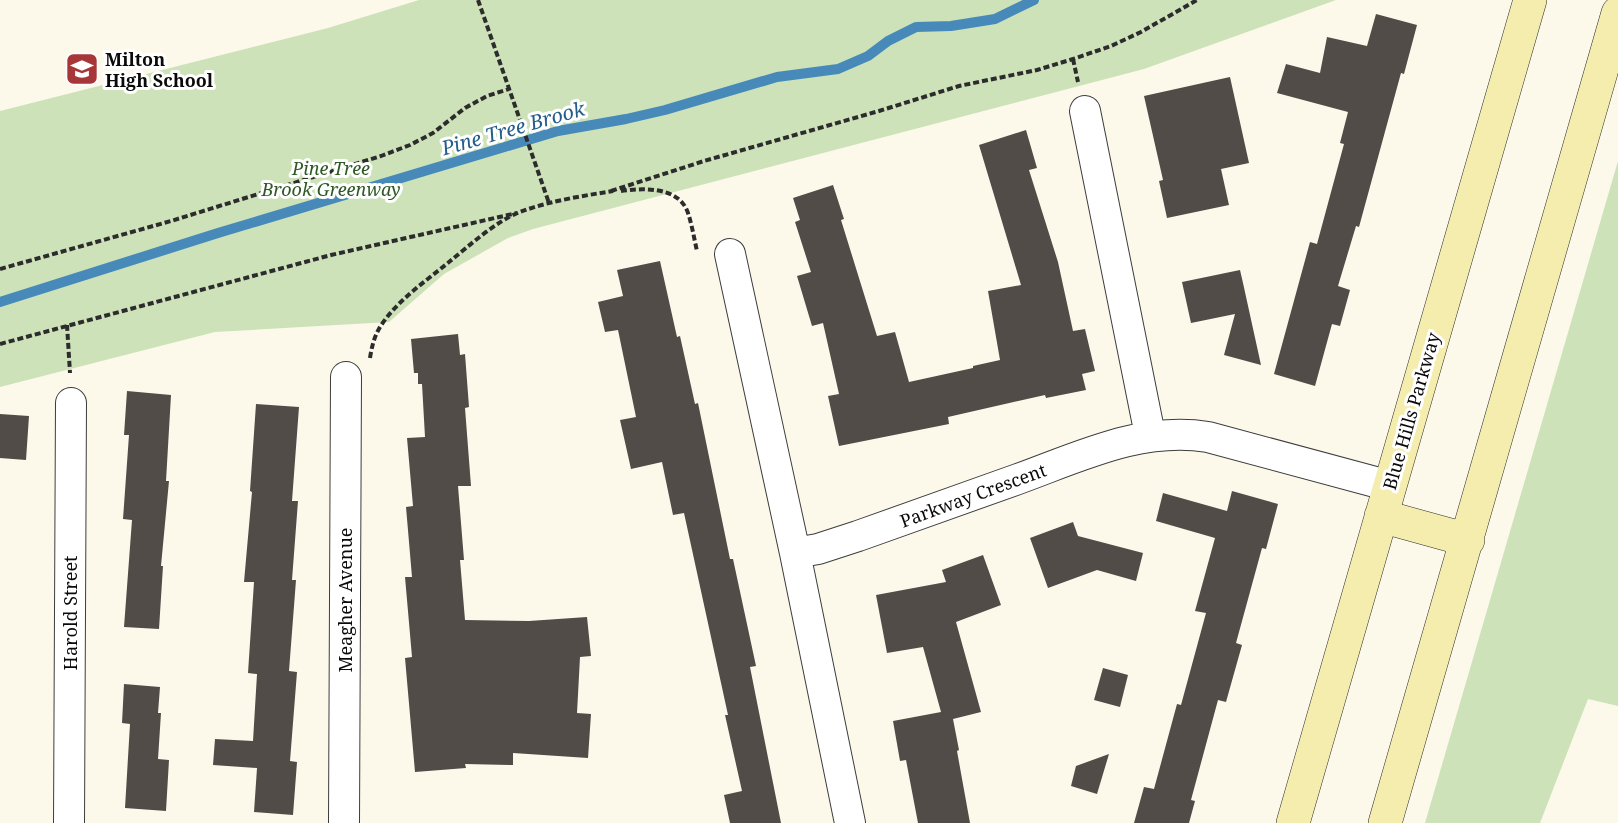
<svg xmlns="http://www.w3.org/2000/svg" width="1618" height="823" font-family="'Noto Serif',serif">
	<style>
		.green { fill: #cde2b9 }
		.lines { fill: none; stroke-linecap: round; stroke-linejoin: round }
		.stream { stroke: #478aba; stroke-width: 10 }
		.building { fill: #514c48 }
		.minor-casing { stroke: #3d3d3d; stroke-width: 32 }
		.secondary-casing { stroke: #2c2c2c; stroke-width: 34 }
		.path { stroke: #2c2c2c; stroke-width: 4; stroke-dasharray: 6 3; stroke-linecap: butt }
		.minor { stroke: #fff; stroke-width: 30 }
		.secondary { stroke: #f4edae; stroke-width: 33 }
		.labels { text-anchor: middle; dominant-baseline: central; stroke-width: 6; stroke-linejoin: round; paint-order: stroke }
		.poi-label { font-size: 18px; font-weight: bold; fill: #0a0a0a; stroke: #fff; text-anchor: start }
		.park-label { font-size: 18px; font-style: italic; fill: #2e5824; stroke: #fff }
		.street-label { font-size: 18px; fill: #0a0a0a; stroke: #fff }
		.water-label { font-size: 20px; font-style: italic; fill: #255d8a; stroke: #fff }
	</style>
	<rect width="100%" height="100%" fill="#fcf9eb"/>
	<path class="green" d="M419,0h917l-192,69 -611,160 -25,9 -64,36 -55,48 -174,10 -215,55v-276l328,-83z
		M1618,161v545l-30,-7 -48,124h-115z"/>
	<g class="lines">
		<path class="stream" d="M0,302l218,-69 340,-102 68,-12 39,-9 112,-33 61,-8 30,-13 20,-15 28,-14 35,-1 44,-7 39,-19"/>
	</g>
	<path class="building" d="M1376,14l41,11 -13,49 -3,-1 -42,154 -3,-1 -18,60 12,4 -10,36 -8,-2 -17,62 -41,-12 36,-132 7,2 27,-100 -4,-1 8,-31 -71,-19 9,-29 34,9 7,-36 40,9z
		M1230,77l19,86 -28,6 8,36 -62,13 -8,-37 4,-1 -19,-84z
		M1026,130l11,38 -8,2 29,92 15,69 12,-2 10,42 -13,3 4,16 -40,8 -1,-3 -97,22 1,7 -110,22 -11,-50 11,-2 -16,-71 -11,3 -15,-50 14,-4 -16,-50 5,-2 -7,-22 40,-13 11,34 -3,1 36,116 18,-4 14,50 64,-14v-2l27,-6 -12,-69 33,-6 -42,-140z
		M660,261l17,76 3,-1 15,68 3,-1 32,156h3l23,107 -6,1 31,156h-51l-6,-28 18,-4 -17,-76h3l-44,-202 -11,2 -11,-53 -31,7 -11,-49 16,-3 -18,-87 -13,2 -7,-30 25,-6 -6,-26z
		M1240,270l3,13 18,82 -37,-10 11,-41 -44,9 -9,-41z
		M458,334l2,21 5,-1 4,53 -4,1 6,78h-13l6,74h-4l5,60 64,1 58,-4 4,39 -11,1 -3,56 14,1 -3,44 -75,-5v12l-48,-1 1,4 -51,4 -10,-114 7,-1 -7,-80h7l-6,-70 7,-1 -6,-68 18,-1 -3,-53h-4v-11h-4l-3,-34z
		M127,391l44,4 -5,86h3l-8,85h2l-4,63 -35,-2 8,-107 -9,-1 6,-84h-5z
		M256,404l43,3 -7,94h6l-6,79h4l-7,91 8,1 -7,89 7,1 -4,53 -39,-3 3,-44 -44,-3 2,-26 38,2 4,-67 -9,-1 6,-91h-10l8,-90 -2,-1z
		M0,414l29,2 -3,44 -26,-2z
		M1232,491l46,13 -12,45 -4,-1 -26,95 6,2 -16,57 -8,-2 -27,100 4,1 -6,22h-55l10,-36 10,2 23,-85 4,1 25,-92 -11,-2 20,-73 -59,-17 7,-28 64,18z
		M1073,522l5,14 65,17 -7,28 -39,-11 -49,18 -18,-50z
		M983,555l18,50 -45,17 25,90 -28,7 6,31 -2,1 13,72h-52l-12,-63 -6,1 -7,-40 48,-9 -18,-65 -36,6 -11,-58 70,-13 -4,-12z
		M1103,668l25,7 -8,32 -26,-7z
		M124,684l36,3 -2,26h3l-3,46 11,1 -3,51 -41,-3 5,-84 -8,-1z
		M1109,754l-12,40 -26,-8 5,-20z"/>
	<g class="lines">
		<defs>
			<path id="minor" d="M1085,111l65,324
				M730,254l65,299 55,270
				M795,553l23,-4 40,-13c53,-19 106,-38 160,-57 61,-22 123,-53 190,-42l182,49
				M69,823l2,-420
				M344,823l2,-446"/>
			<path id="secondary" d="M1381,516l87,24
				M1293,823l237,-823
				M1385,823l233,-810"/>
		</defs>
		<use href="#minor" class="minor-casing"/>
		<use href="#secondary" class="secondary-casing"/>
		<path class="path" d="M478,0l71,203
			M1073,59l5,23
			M611,191l93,-30 175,-50 80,-25 78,-16 36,-11 38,-13 30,-14 56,-32
			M621,191c22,-3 58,-5 67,22 4,12 6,25 9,38
			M0,269l171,-48 210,-65 29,-11 23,-12 32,-25 22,-12 22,-7
			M67,325l3,48
			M0,344l331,-89 186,-42
			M370,358c2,-13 5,-24 12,-34 17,-25 44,-43 67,-62 20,-16 47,-41 71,-50 29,-11 62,-16 93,-21"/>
		<use href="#minor" class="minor"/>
		<use href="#secondary" class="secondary"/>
	</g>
	<defs>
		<symbol id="school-square" viewBox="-11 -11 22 22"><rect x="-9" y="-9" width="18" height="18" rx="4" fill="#a73639" stroke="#fff"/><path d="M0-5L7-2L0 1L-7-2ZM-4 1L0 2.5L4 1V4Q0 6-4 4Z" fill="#fff"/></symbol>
	</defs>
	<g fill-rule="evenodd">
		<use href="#school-square" x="63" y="50" width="38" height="38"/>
	</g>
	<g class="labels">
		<g class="poi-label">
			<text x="105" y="59">Milton<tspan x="105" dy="21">High School</tspan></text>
		</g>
		<g class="park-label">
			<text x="331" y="168">Pine Tree<tspan x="331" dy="21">Brook Greenway</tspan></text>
		</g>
		<g class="street-label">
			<text transform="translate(1411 411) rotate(-74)">Blue Hills Parkway</text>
			<text transform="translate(973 495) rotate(-20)">Parkway Crescent</text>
			<text transform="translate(345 600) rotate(-90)">Meagher Avenue</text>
			<text transform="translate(70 613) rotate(-90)">Harold Street</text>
		</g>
		<g class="water-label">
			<text transform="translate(513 128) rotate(-16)">Pine Tree Brook</text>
		</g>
	</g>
</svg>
